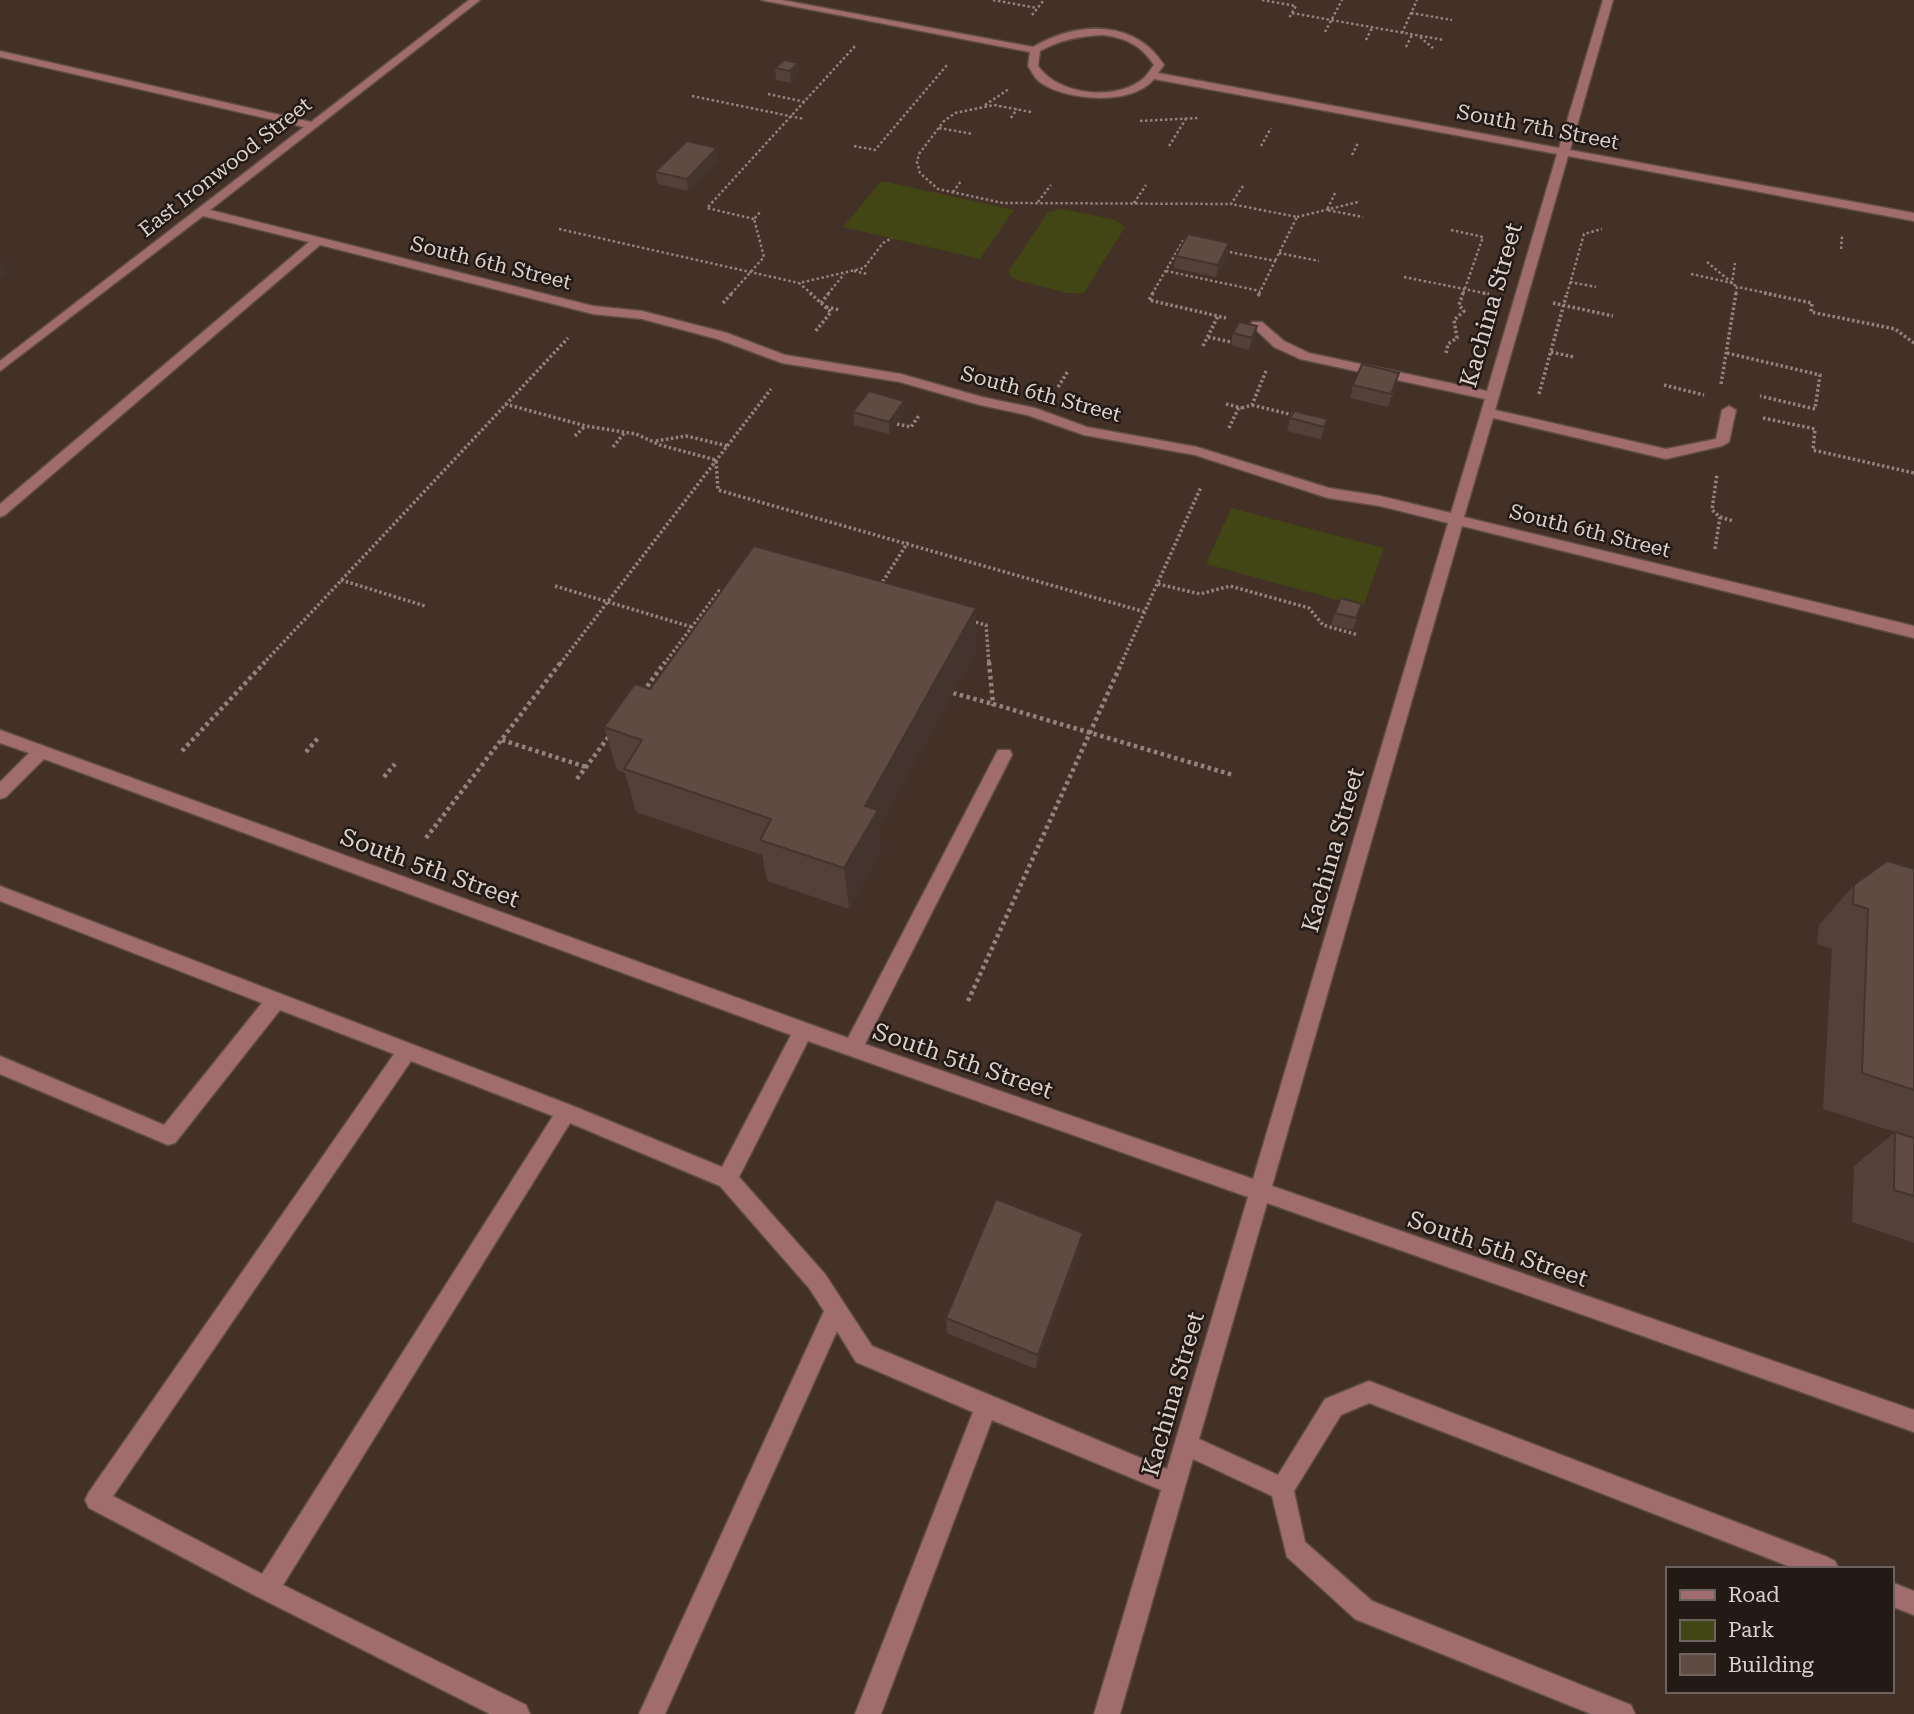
<svg xmlns="http://www.w3.org/2000/svg" width="1914" height="1714" font-family="'Roboto Serif',serif">
	<style>
		.green { fill: #414614 }
		.lines { fill: none; stroke-linecap: round; stroke-linejoin: round }
		.minor-casing { stroke: #5f4d44; stroke-width: 3 }
		.path-far2 { stroke: #93837c; stroke-width: 2.5; stroke-dasharray: 2.5 2.5; stroke-linecap: butt }
		.path-far1 { stroke: #93837c; stroke-width: 3.5; stroke-dasharray: 2.5 2.5; stroke-linecap: butt }
		.path { stroke: #93837c; stroke-width: 4.5; stroke-dasharray: 3.5 3.5; stroke-linecap: butt }
		.minor { fill: #a06c6e; fill-rule: evenodd }
		.wall { fill: #534039 }
		.shaded-wall { fill: #43342e }
		.building { fill: #604b42; stroke: #43342e; stroke-width: 2 }
		.labels { text-anchor: middle; dominant-baseline: central; stroke-width: 5; stroke-linejoin: round; paint-order: stroke }
		.far-street-label { font-size: 21px; fill: #dccfca; stroke: #231a16 }
		.street-label { font-size: 24px; fill: #dccfca; stroke: #231a16 }
	</style>
	<rect width="100%" height="100%" fill="#433027"/>
	<path class="green" d="M881,181l133,29 -34,49 -137,-32z
		M1063,209l53,11 9,7 -41,66h-17l-50,-13 -7,-4 -1,-5 39,-59z
		M1231,508l153,40 -21,59 -157,-43z"/>
	<g class="lines">
		<defs>
			<path id="minor" d="M469,0h11l-270,210 383,96 49,5 85,22 58,22 116,19 81,23 53,11 52,19 110,20 132,41 51,8 71,17 34,-114 -185,-40 -26,-12 -23,-22 1,-3h10l22,19 25,12 178,38 70,-237 -403,-75c-22,27 -86,22 -113,4 -6,-4 -9,-11 -13,-17l2,-14 -269,-52h21l251,47c44,-26 102,-28 131,18l-6,8 401,75 44,-148h10l-43,150 344,63v8l-346,-65 -73,254 171,39 50,-10 6,-29 7,-4 7,4 -7,32 -7,4 -56,13 -173,-41 -29,99 450,109v12l-452,-112 -190,660 642,224v22l-647,-229 -68,236 79,36 47,-76 44,-18 458,176 8,4 4,8h-43l-427,-166 -28,12 -47,76 11,51 67,59 259,104 4,9h-44l-236,-95 -68,-62 -15,-61 -79,-37 -73,255h-26l67,-224 -169,-70 -111,294h-26l118,-302 -117,-50 -19,-31 -172,383h-26l185,-403 -15,-23 -89,-102 -150,-63 -287,462 243,120 4,9h-40l-232,-117 -169,-89 -4,-8 4,-8 305,-438 -114,-44 -105,133 -7,2 -168,-71v-18l164,69 98,-122 -262,-102v-15l573,220 149,61 69,-132 -747,-276 -38,38 -6,2v-17l29,-29 -29,-10v-13l848,308 150,-288h12l2,5 -147,289 388,135 195,-656 -68,-17 -52,-8 -133,-43 -111,-20 -57,-20 -47,-10 -80,-23 -118,-19 -65,-24 -75,-20 -49,-5 -273,-69 -315,270 -5,2v-13l309,-262 -106,-26 -203,155v-10l304,-234 -304,-70v-6l311,71zM1103,35c23,3 38,10 51,30 -3,4 -7,10 -10,13 -28,24 -86,17 -106,-12l2,-15c20,-11 39,-15 63,-16zM808,1041l440,156 -81,272 -295,-123 -47,-72 -86,-97zM411,1061l142,55 -291,458 -149,-78z
				M1891,1582l23,9v24l-23,-9z"/>
		</defs>
		<use href="#minor" class="minor-casing"/>
		<path class="path-far2" d="M993,0l44,8
			M1262,0l34,6 -7,12
			M1292,13l152,27
			M1411,13l41,7
			M1032,15l12,-15
			M1325,32l17,-32
			M1402,33l15,-33
			M1420,37l13,11
			M1366,40l6,-12
			M1406,47l6,-12
			M768,94l37,8
			M692,96l112,23
			M985,105l24,-16
			M1031,112l-37,-7 -39,8 -11,8 -25,33 -2,8 3,11 18,16 65,14 228,1
			M1011,118l6,-9
			M1140,121l58,-3
			M939,128l34,6
			M854,146l21,4 72,-85
			M1169,146l18,-29
			M1261,146l10,-18
			M1352,155l6,-12
			M1243,186l-12,18 66,13 -22,44
			M953,192l8,-11
			M1335,193l-8,17 36,7
			M1038,202l13,-17
			M1134,203l12,-18
			M1297,217l61,-15
			M754,219l-47,-11 149,-163
			M559,229l240,54
			M1451,230l32,7 -20,57
			M1841,249l1,-13
			M1225,251l50,10 -16,33
			M1279,253l40,8
			M1707,262l30,25
			M854,271l13,3
			M1166,271l94,20
			M1691,274l41,9 3,-20
			M1404,277l85,17
			M1570,282l26,5
			M731,294l33,-37 -10,-38 7,-8
			M812,294l-13,-11 65,-15 19,-25 9,-5
			M828,294l16,-20
			M1152,294l31,-53 6,2
			M1567,294l17,-60 18,-5
			M1736,294l1,-7 35,7"/>
		<path class="path-far1" d="M810,293l21,19 -16,20
			M1153,293l-4,7 77,18
			M1483,293l6,1
			M1764,293l48,10 -1,9 84,17 19,14
			M1258,296l2,-3
			M723,303l9,-10
			M821,303l8,-10
			M1553,303l60,13
			M826,307l14,3
			M1208,337l23,5
			M1203,346l15,-30
			M1551,352l23,5
			M1446,353l2,-9 9,-6 -3,-18 10,-9 -5,-6 4,-12
			M1727,353l93,22 -5,34 -55,-13
			M1721,384l15,-91
			M1664,385l40,10
			M1058,387l10,-16
			M1539,394l28,-101
			M505,404l81,22 50,8 24,11 56,15 2,30 427,122
			M1226,404l16,4
			M1252,405l45,11
			M1763,418l52,11 -2,21 101,23
			M897,424l14,3 9,-13
			M1229,428l9,-19 14,-4 14,-34
			M575,436l10,-10
			M656,441l30,-5 42,10
			M613,447l12,-15
			M1720,517l13,4
			M1715,549l5,-32 -8,-7 5,-36
			M341,580l84,26
			M1158,584l42,10 30,-8 79,22 14,17 35,10
			M555,586l140,42
			M880,586l28,-44
			M971,621l15,4 3,39
			M263,664l305,-326
			M560,664l211,-275
			M664,664l55,-73 8,-2
			M1121,664l80,-177"/>
		<path class="path" d="M989,662l4,42 240,71
			M643,692l22,-30
			M953,693l40,11
			M502,740l84,27
			M182,751l83,-89
			M306,752l12,-14
			M384,777l11,-13
			M577,779l33,-44
			M426,838l135,-176
			M968,1001l154,-339"/>
		<use href="#minor" class="minor"/>
	</g>
	<path class="wall" d="M798,63l1,12 -8,8 -15,-3 -1,-12z
		M719,160l-31,31 -30,-7 -3,-12z
		M1227,255l-11,22 -42,-9 2,-12z
		M1257,326l-2,13 -6,11 -18,-5 2,-12z
		M1353,385h43l-8,22 -38,-9z
		M904,401l1,12 -16,21 -35,-9 -1,-13z
		M1290,418l37,1 -6,20 -34,-8z
		M1362,604l-9,26 -22,-5 4,-12z
		M976,608v44l-97,176 2,24 -32,57 -82,-28 -5,-26 -126,-43 -11,-39 -8,-3 -13,-43 46,-38z
		M1914,869v374l-62,-21 2,-56 41,-34 -72,-23 9,-160 -15,-5 2,-19 35,-40z
		M1080,1249l-44,120 -89,-36 -1,-15z"/>
	<path class="shaded-wall" d="M798,63l1,12 -8,8 -1,-12z
		M717,148l2,12 -31,31 -1,-12z
		M1229,243l-2,12 -11,22 2,-12z
		M0,258l9,15 -9,7z
		M1257,326l-2,13 -6,11 3,-12z
		M904,401l1,12 -16,21v-12z
		M976,608v44l-97,176 2,24 -32,57 -5,-41 21,-62z
		M1083,1233l-3,16 -44,120 2,-14z"/>
	<path class="building" d="M784,60l14,3 -8,8 -15,-3z
		M687,141l30,7 -30,31 -32,-7z
		M1188,234l41,9 -11,22 -42,-9z
		M1239,322l18,4 -5,12 -19,-5z
		M1362,364l37,9 -8,21 -38,-9z
		M869,391l35,10 -15,21 -36,-10z
		M1294,411l16,4 17,4 -3,8 -34,-9z
		M754,546l222,62 -111,198 13,4 -34,58 -84,-28 11,-21 -147,-50 18,-29 -38,-13 31,-43 15,5z
		M1341,598l21,6 -6,14 -21,-5z
		M1887,861l27,8v221l-52,-17 6,-164 -15,-5 1,-19z
		M1895,1132l19,6v58l-20,-6z
		M996,1199l87,34 -45,122 -92,-37z"/>
	<g class="labels">
		<g class="far-street-label">
			<text transform="translate(1538 127) rotate(11)">South 7th Street</text>
			<text transform="translate(225 167) rotate(-38)">East Ironwood Street</text>
			<text transform="translate(491 263) rotate(14)">South 6th Street</text>
			<text transform="translate(1041 394) rotate(15)">South 6th Street</text>
			<text transform="translate(1590 531) rotate(14)">South 6th Street</text>
		</g>
		<g class="street-label">
			<text transform="translate(1491 305) rotate(-74)">Kachina Street</text>
			<text transform="translate(1333 850) rotate(-74)">Kachina Street</text>
			<text transform="translate(430 868) rotate(20)">South 5th Street</text>
			<text transform="translate(963 1061) rotate(19)">South 5th Street</text>
			<text transform="translate(1498 1249) rotate(19)">South 5th Street</text>
			<text transform="translate(1173 1394) rotate(-74)">Kachina Street</text>
		</g>
	</g>
	<rect x="1666" y="1567" width="228" height="126" fill="#231a16" stroke="#6d625e" stroke-width="2"/>
	<rect x="1680" y="1590" width="35" height="10" fill="#a06c6e" stroke="#6d625e" stroke-width="2"/>
	<text x="1728" y="1602" font-size="21" fill="#dccfca">Road</text>
	<rect x="1680" y="1620" width="35" height="21" fill="#414614" stroke="#6d625e" stroke-width="2"/>
	<text x="1728" y="1637" font-size="21" fill="#dccfca">Park</text>
	<rect x="1680" y="1654" width="35" height="21" fill="#604b42" stroke="#6d625e" stroke-width="2"/>
	<text x="1728" y="1672" font-size="21" fill="#dccfca">Building</text>
</svg>
